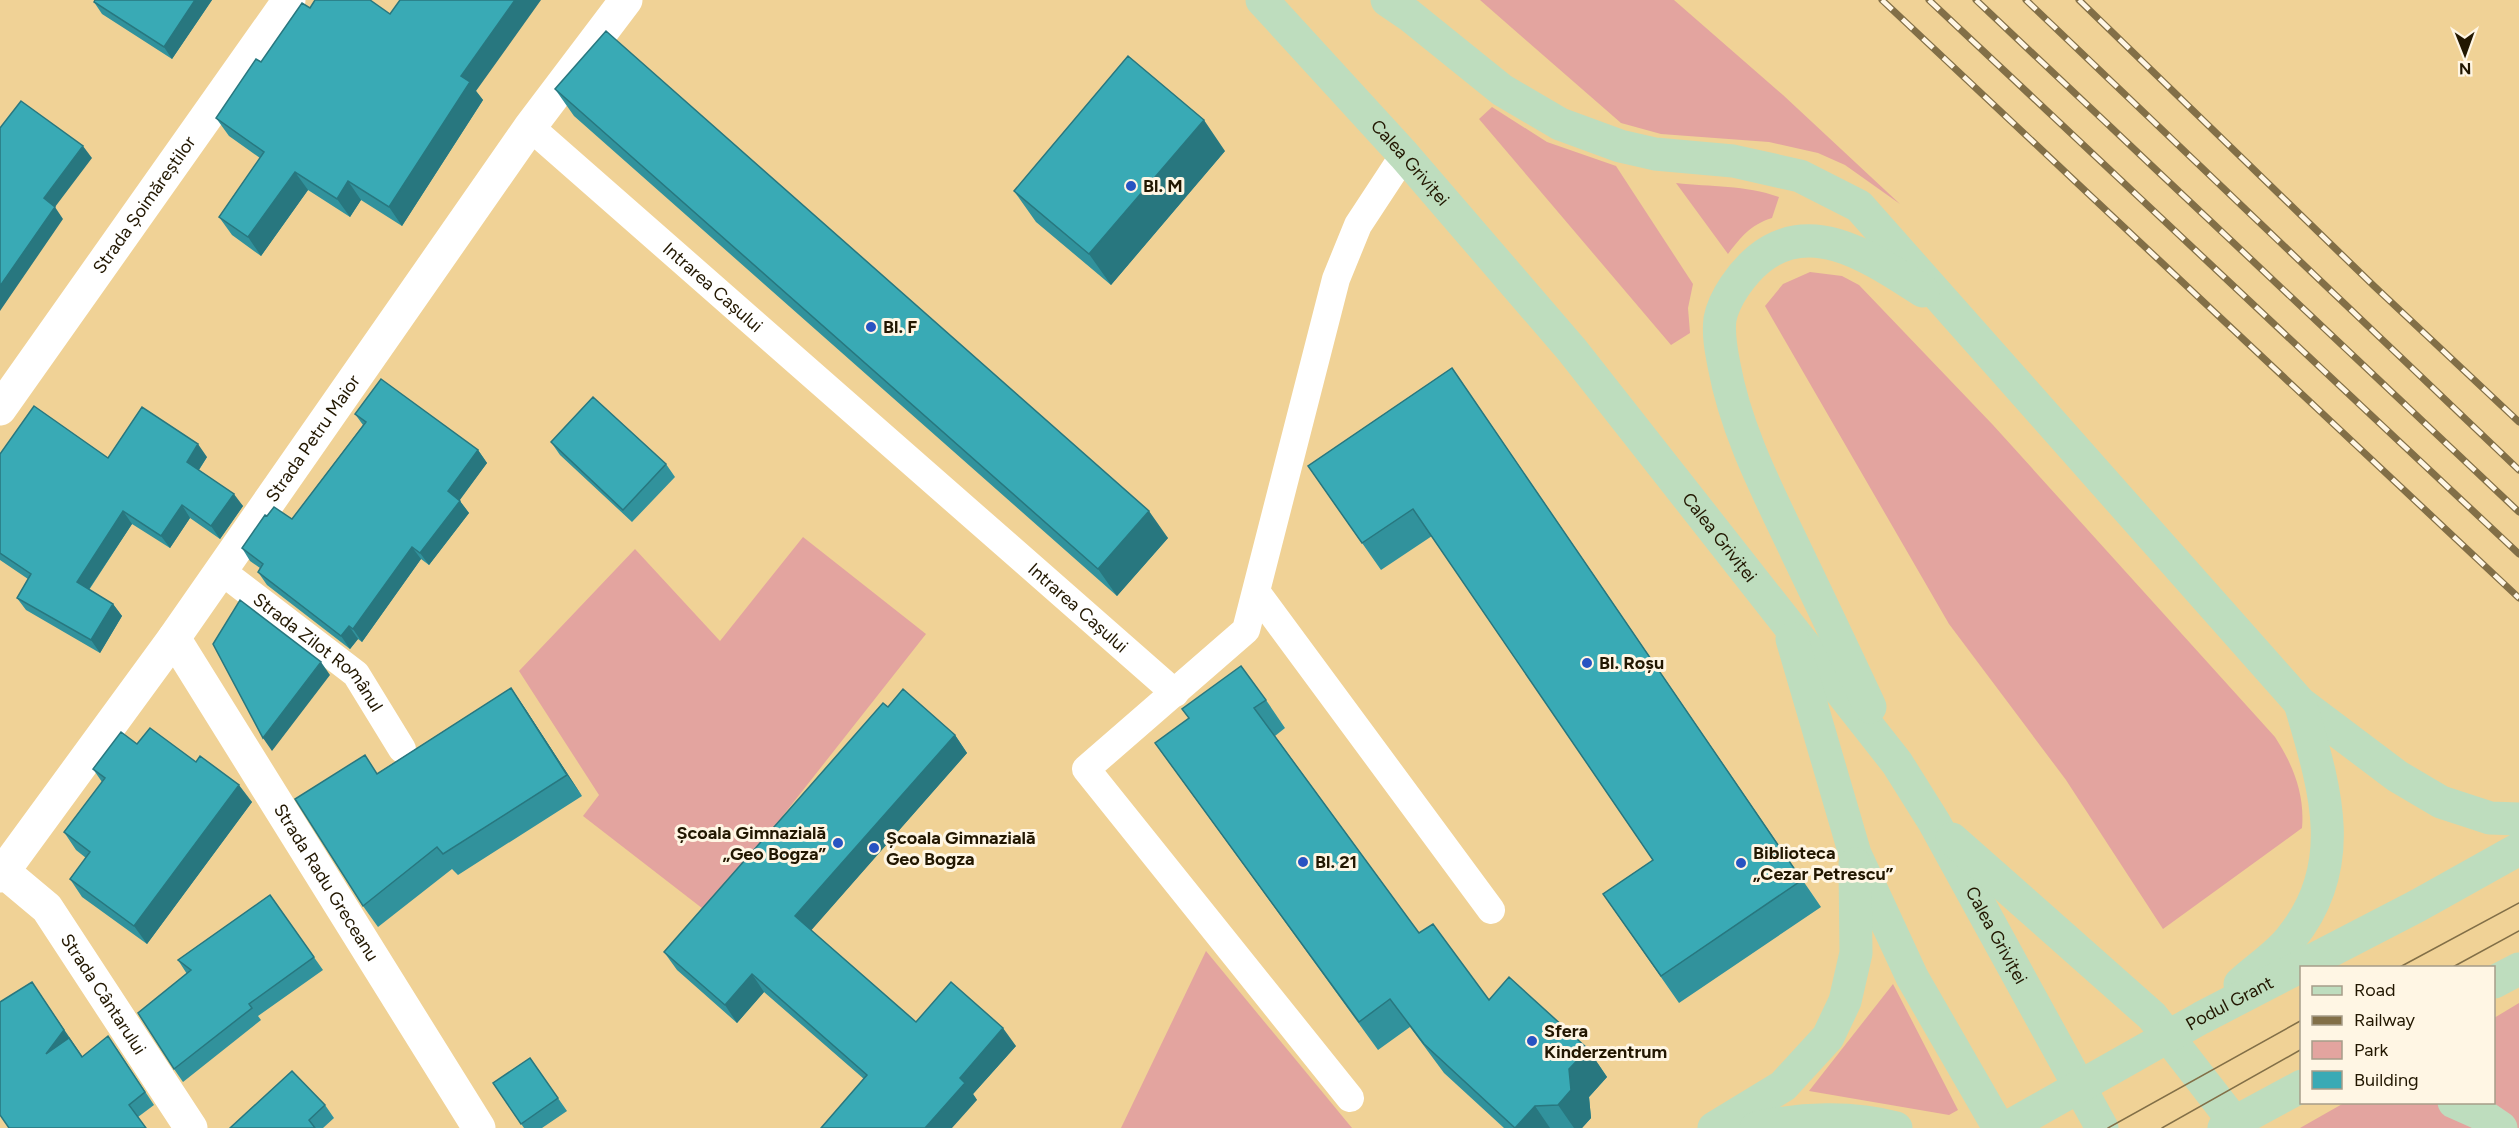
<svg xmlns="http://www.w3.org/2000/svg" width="2519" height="1128" font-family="Figtree,sans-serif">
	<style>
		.green { fill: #e3a49f }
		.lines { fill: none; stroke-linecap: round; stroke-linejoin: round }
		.lane { stroke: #fff; stroke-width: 28 }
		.street { stroke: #fff; stroke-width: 33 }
		.primary { stroke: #beddbe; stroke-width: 33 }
		.tram { stroke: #826f47; stroke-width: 1.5 }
		.rail-casing { stroke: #826f47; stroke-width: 7 }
		.rail { stroke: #fff6e4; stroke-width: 4.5; stroke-dasharray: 14; stroke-linecap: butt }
		.wall { fill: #31929c }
		.shaded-wall { fill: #28777f }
		.building { fill: #39aab5; stroke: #28777f; stroke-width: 1.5 }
		.poi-dot { fill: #2853c2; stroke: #fff6e4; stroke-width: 2 }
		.labels { text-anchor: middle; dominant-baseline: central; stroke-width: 6; stroke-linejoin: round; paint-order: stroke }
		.street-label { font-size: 18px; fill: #221701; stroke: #fff6e4 }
		.poi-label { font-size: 18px; font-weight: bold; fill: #221701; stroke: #fff6e4; text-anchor: start }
	</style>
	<rect width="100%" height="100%" fill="#f0d296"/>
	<path class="green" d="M1480,0h194l109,95 117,109 -55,-39 -27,-12 -49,-11 -108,-8 -40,-11z
		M1492,107l55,35 69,24 77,118 -5,24 2,25 -19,12 -192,-226z
		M1676,183c35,4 69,2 103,14l-7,21c-22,7 -31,19 -44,36z
		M1810,272l32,4 17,9 134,140 282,312c18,28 30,57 27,91l-139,101 -97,-149 -117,-156 -184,-318 18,-22z
		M803,537l123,97 -219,278 -124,-96 16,-21 -80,-124 116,-122 85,92z
		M1206,951l146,177h-231z
		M1893,984l65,126 -9,5 -140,-24z
		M2519,1003v125h-219l44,-25 150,-1v-84z"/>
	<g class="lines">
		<g class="lane">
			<path id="s1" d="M530,127l645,566"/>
			<path id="s2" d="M220,570l136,104 46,75"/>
			<path d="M1257,593l234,317"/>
			<path d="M1350,1098l-264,-329 160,-139 90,-351 22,-54 46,-70"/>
		</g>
		<g class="street">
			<path id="s3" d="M0,409l289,-409"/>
			<path id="s4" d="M174,638l305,490"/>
			<path id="s5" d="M4,872l43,36 144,220"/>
			<path id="s6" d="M0,876l174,-238 356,-511 96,-127"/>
		</g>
		<g class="primary">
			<path id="s7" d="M1262,0l142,155 168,195 325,413 37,59 168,306"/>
			<path d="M1387,0l22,15 93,75 58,34 60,22 35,8 78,7 67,15 59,30 441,497 97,73 44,26 49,16 29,1"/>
			<path d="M1792,639l63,215 57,123 87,151"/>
			<path d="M1870,707c-24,-52 -49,-104 -74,-156 -29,-61 -60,-120 -72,-186 -3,-15 -6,-31 -4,-46 4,-21 22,-46 39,-60 54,-44 116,2 164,32"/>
			<path d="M1952,839l200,177 87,112"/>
			<path d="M2494,982l25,-13"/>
			<path d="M2240,984c16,-15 38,-29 51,-46 60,-74 33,-153 9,-235"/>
			<path d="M2454,1102l25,11 22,15"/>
			<path d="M1714,1128l69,-42 45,-49 17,-36 11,-48 -1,-89"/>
			<path d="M1756,1128c45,-10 96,-12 140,0"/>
			<path id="s8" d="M2006,1128l195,-110 216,-112 102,-57"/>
			<path d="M2224,1128l78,-42"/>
		</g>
		<path class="tram" d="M2398,968l121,-65
			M2451,968l68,-37
			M2108,1128l194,-108
			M2162,1128l140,-79"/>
		<defs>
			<path id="rail" d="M1882,0l637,598
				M1929,0l590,554
				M1976,0l543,512
				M2026,0l493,470
				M2079,0l295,286 145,136"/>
		</defs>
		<use href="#rail" class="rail-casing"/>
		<use href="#rail" class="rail"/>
	</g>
	<path class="wall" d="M95,0h117l-40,59 -70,-45 -8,-12z
		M310,8l166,83 7,9 -81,126 -41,-26 -11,17 -42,-27 -47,66 -29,-21 -13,-18 41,-59 -31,-22 -13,-18 45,-56z
		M555,89l613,449 -51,58 -543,-480z
		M1225,151l-114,134 -75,-63 -22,-31z
		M1452,368l369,539 -142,96 -76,-109 50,-34 -221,-324 -51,34 -73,-104z
		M355,414l123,36 9,13 -28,37 10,13 -40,52 -8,-6 -59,83 -4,-3 -8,10 -83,-64 -9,-13 2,-4 -10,-7 -8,-13 25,-32 25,3 71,-94z
		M551,442l115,22 9,13 -43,45 -72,-67z
		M0,454l108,4 99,-1 -8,13 44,36 -23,33 -30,-21 -20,30 -38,-24 -43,66 24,14 9,12 -22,37 -74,-43 -9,-12 11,-19 -28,-19z
		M511,688l15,22 56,86 -124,79 -6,-6 -74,58 -15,-21 15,-133z
		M1266,700l19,28 -10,8 144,197 70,67 99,49 19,28 -18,20 2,21 -9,10h-78l-60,-55 -34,-46 -32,23 -223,-307z
		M955,735l12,18 -156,177 105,92 100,24 -43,48 4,6 -113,-21 -100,-87 -27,31 -60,-53 -13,-18z
		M137,744l59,18 56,40 -105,142 -65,-47 -12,-18 16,-21 -10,-8 -12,-18 38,-50 -9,-13z
		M270,895l53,75 -65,46 3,4 -78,62 -9,-13 13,-95 -9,-14z
		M117,1049l37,56 -16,12 -56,-60z
		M530,1058l37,53 -25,17h-18l-31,-45z
		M325,1105l9,13 -11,10h-93z"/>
	<path class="shaded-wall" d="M195,0h17l-40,59 -8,-12z
		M515,0h26l-65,91 7,9 -81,126 -13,-19 72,-131z
		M1204,120l21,31 -114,134 -22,-31z
		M83,146l9,12 -37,49 8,12 -63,92v-25l44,-88z
		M295,172l13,18 -47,66 -13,-19z
		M348,181l13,19 -11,17 -13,-18z
		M198,444l9,13 -11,17 -9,-12z
		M478,450l9,13 -30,41 -9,-13z
		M234,494l9,12 -23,33 -9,-13z
		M460,501l9,12 -40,52 -9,-12z
		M182,505l8,13 -20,30 -9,-12z
		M123,511l9,13 -47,71 -8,-13z
		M1149,511l19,27 -51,58 -19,-27z
		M412,547l9,12 -59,83 -9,-13z
		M113,604l9,12 -22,37 -9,-13z
		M349,626l9,13 -8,10 -9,-13z
		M321,662l9,13 -58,76 -9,-13z
		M511,688l15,22 56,86 -15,-21z
		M955,735l12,18 -159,181 -13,-18z
		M239,785l13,17 -105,142 -13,-18z
		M752,974l12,18 -27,31 -12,-18z
		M40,994l51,75 -45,-15z
		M1003,1028l13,18 -43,48 4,6 -25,28h-27l35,-50z
		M1588,1049l19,28 -18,20 2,21 -9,10h-8l-16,-23 11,-36z
		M1535,1106l15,22h-35z"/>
	<path class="building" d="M95,0h100l-31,47 -70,-45z
		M315,0h55l20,14 10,-14h115l-54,76 9,6 -81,125 -41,-26 -11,18 -42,-27 -47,65 -29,-20 45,-65 -48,-34 40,-59 5,3 41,-59 8,5z
		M606,31l543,480 -51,58 -543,-480z
		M1128,56l76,64 -115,134 -75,-63z
		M21,101l62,45 -39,52 11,9 -55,79v-158z
		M1452,368l350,512 -141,96 -58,-82 50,-34 -240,-351 -51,34 -54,-77z
		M381,379l97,71 -30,41 12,10 -40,52 -8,-6 -59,82 -4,-3 -8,10 -83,-64 5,-8 -21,-16 23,-33 2,1 7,-9 18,12 74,-97 -11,-8z
		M593,397l73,67 -43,46 -72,-68z
		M34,406l74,52 34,-51 56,37 -11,18 47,32 -23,32 -29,-21 -21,31 -38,-25 -46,71 36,22 -22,36 -74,-42 14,-24 -31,-21v-99z
		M240,600l81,62 -58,76 -50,-94z
		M1241,666l25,34 -12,8 165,225 14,-9 56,76 20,-23 79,72 -19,20 2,21 -13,15 -23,1 -20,22 -91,-84 -34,-45 -31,23 -204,-279 34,-25 -7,-9z
		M511,688l56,87 -124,79 -6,-7 -74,59 -68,-107 70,-44 12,19z
		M903,689l52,46 -160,181 121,106 35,-40 52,46 -43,50 5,5 -40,45h-104l46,-53 -115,-101 -27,31 -61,-53 219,-249 5,4z
		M150,728l46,34 4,-6 39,29 -105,141 -64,-47 20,-27 -26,-20 41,-54 -12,-9 28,-37 16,12z
		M270,895l44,62 -65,47 3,4 -78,61 -36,-56 53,-43 -13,-10z
		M32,982l32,48 -18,24 23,-16 13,19 26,-21 37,56 -16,13 17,23h-137l-9,-13v-113z
		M530,1058l28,40 -37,26 -28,-41z
		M292,1071l33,34 -16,15 6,8h-85z"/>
	<g class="poi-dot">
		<circle cx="1131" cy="186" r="6"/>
		<circle cx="871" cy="327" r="6"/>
		<circle cx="1587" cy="663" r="6"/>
		<circle cx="838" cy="843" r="6"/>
		<circle cx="874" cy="848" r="6"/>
		<circle cx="1303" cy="862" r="6"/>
		<circle cx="1741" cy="863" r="6"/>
		<circle cx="1532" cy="1041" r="6"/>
	</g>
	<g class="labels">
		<g class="street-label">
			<text stroke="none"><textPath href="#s7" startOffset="220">Calea Griviței</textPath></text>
			<text stroke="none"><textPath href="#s3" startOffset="250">Strada Șoimăreștilor</textPath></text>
			<text stroke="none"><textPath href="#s1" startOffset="243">Intrarea Cașului</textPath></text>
			<text stroke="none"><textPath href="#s6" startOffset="538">Strada Petru Maior</textPath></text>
			<text stroke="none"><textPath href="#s7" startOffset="706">Calea Griviței</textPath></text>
			<text stroke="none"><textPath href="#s1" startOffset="729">Intrarea Cașului</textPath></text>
			<text stroke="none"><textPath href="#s2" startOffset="129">Strada Zilot Românul</textPath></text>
			<text stroke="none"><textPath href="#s4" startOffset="288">Strada Radu Greceanu</textPath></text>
			<text stroke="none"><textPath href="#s7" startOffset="1192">Calea Griviței</textPath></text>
			<text stroke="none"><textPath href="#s5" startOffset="159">Strada Cântarului</textPath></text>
			<text stroke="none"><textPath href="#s8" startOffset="256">Podul Grant</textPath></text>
		</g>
		<g class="poi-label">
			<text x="1143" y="186">Bl. M</text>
			<text x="883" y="327">Bl. F</text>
			<text x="1599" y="663">Bl. Roșu</text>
			<text x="826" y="833" text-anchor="end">Școala Gimnazială<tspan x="826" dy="21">„Geo Bogza”</tspan></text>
			<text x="886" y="838">Școala Gimnazială<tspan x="886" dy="21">Geo Bogza</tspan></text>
			<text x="1753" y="853">Biblioteca<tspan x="1753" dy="21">„Cezar Petrescu”</tspan></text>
			<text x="1315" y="862">Bl. 21</text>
			<text x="1544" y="1031">Sfera<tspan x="1544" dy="21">Kinderzentrum</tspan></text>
		</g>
	</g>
	<rect x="2300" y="966" width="195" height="138" fill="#fff6e4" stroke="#a79d89" stroke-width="1.5"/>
	<rect x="2312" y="986" width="30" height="9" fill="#beddbe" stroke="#a79d89" stroke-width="1.5"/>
	<text x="2354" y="996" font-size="18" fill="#221701">Road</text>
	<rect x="2312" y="1016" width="30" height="9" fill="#826f47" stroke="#a79d89" stroke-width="1.5"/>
	<text x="2354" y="1026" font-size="18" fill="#221701">Railway</text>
	<rect x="2312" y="1041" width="30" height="18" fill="#e3a49f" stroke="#a79d89" stroke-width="1.5"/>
	<text x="2354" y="1056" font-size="18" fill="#221701">Park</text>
	<rect x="2312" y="1071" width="30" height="18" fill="#39aab5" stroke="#a79d89" stroke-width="1.5"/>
	<text x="2354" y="1086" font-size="18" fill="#221701">Building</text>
	<g transform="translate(2465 54) rotate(179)" stroke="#fff6e4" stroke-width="4.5" paint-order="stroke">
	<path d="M0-4.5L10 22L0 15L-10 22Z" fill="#221701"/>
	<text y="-9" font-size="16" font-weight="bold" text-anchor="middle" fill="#221701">N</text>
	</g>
</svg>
